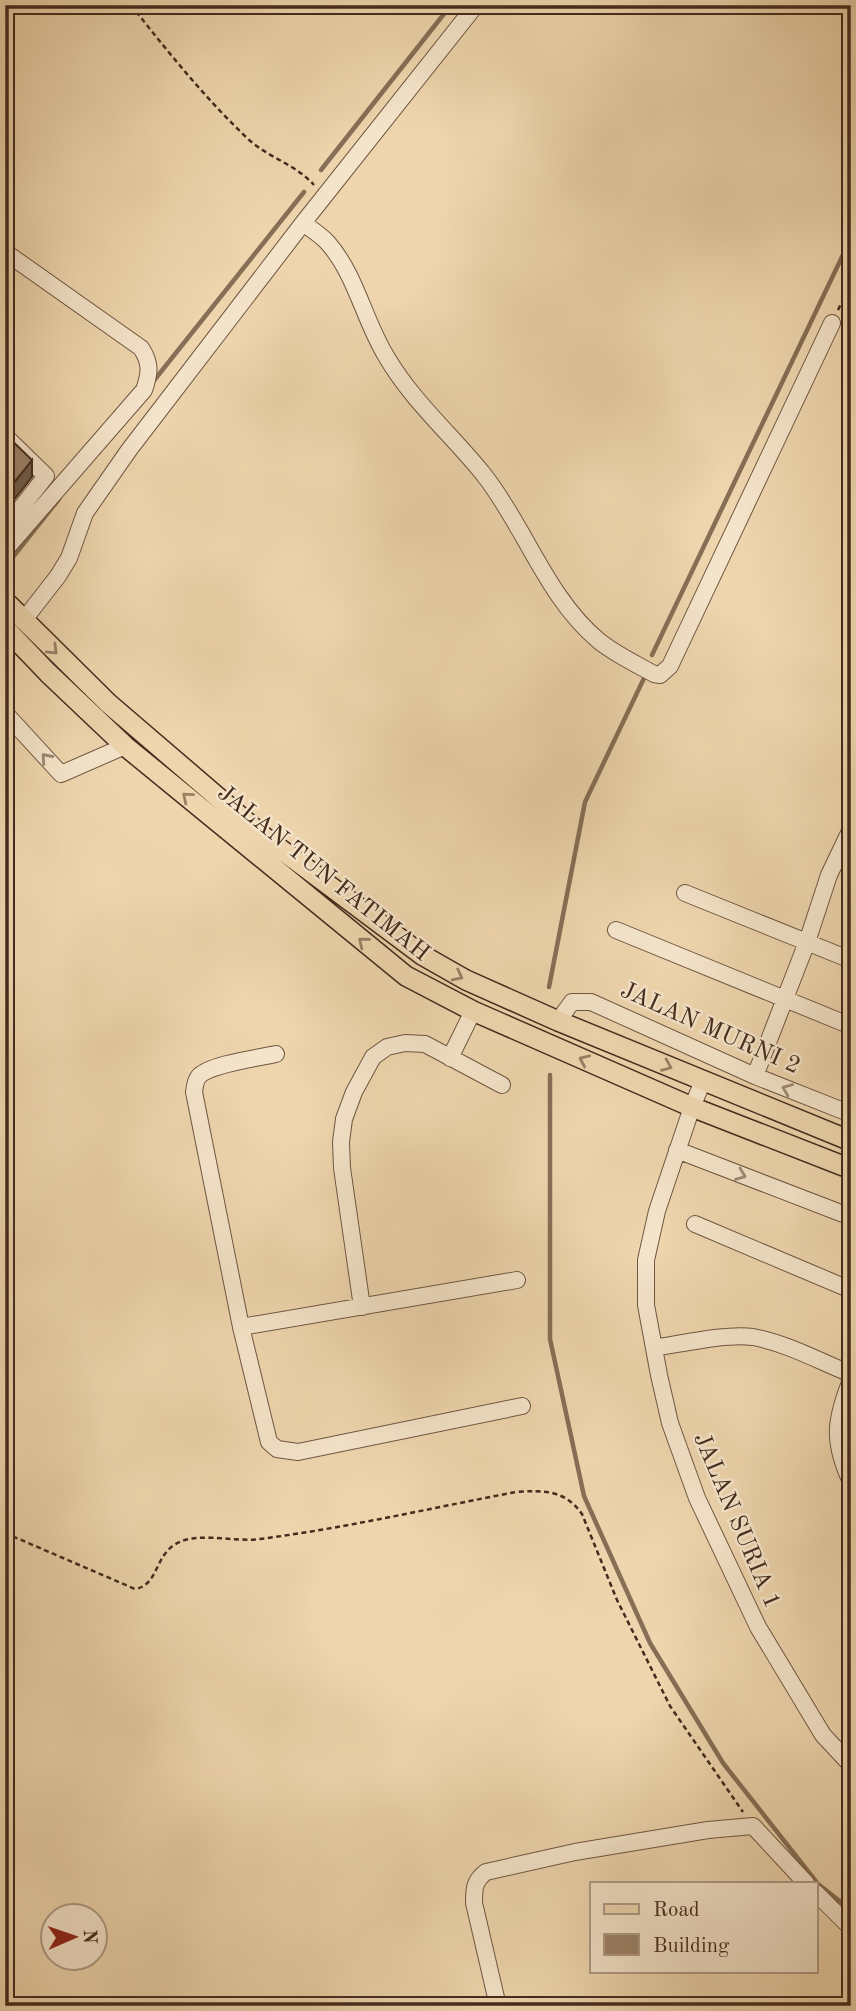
<svg xmlns="http://www.w3.org/2000/svg" width="856" height="2011" font-family="'Old Standard TT',serif">
	<style>
		.lines { fill: none; stroke-linecap: round; stroke-linejoin: round }
		.stream { stroke: #876e56; stroke-width: 4.5 }
		.minor-casing { stroke: #6e5641; stroke-width: 18 }
		.major-casing { stroke: #442b1d; stroke-width: 22 }
		.path { stroke: #442b1d; stroke-width: 2.5; stroke-dasharray: 5 3.5; stroke-linecap: butt }
		.minor { stroke: #f4e4ca; stroke-width: 16 }
		.major { stroke: #eed5ad; stroke-width: 19 }
		.shaded-wall { fill: #6d5c49; stroke: #442b1d; stroke-width: 2 }
		.building { fill: #9c8368; stroke: #442b1d; stroke-width: 2 }
		.oneway { stroke: #998065 }
		.oneway2 { stroke: #9c8874 }
		.labels { text-anchor: middle; dominant-baseline: central; stroke-width: 5; stroke-linejoin: round; paint-order: stroke }
		.street-label { font-size: 24px; fill: #442b1d; stroke: #f4e4ca }
	</style>
	<rect width="100%" height="100%" fill="#eed5ad"/>
	<filter id="stains"><feTurbulence type="fractalNoise" baseFrequency=".00286" numOctaves="4"/><feColorMatrix values="0 0 0 0 .2 0 0 0 0 .09 0 0 0 0 .02 0 0 0 .5 -.17"/></filter>
	<radialGradient id="worn" r=".72"><stop offset=".6" stop-color="#630" stop-opacity="0"/><stop offset="1" stop-color="#630" stop-opacity=".3"/></radialGradient>
	<g class="lines">
		<path class="stream" d="M321,170l130,-165
			M152,383l152,-191
			M5,567l54,-68
			M652,655l199,-417
			M549,987l36,-185 61,-128
			M550,1075v264l34,157 66,147 73,120 95,121 33,26"/>
		<defs>
			<path id="minor" d="M303,223c8,6 18,12 25,20 28,32 36,77 58,113 26,45 66,79 98,119 41,52 63,123 115,166 16,13 37,23 55,33l6,1 10,-9 162,-343
				M5,252l136,96c10,15 9,25 3,42l-139,160
				M5,436l41,40 -41,52
				M23,621l35,-45 11,-18 16,-45 44,-63 174,-227 173,-218
				M5,713l56,61 64,-28
				M685,893l166,67
				M616,930l235,96
				M558,1021l14,-19h19l164,74 96,38
				M276,1054c-18,4 -65,10 -77,22 -4,5 -4,10 -5,16l47,235 28,115 8,7 21,3 224,-46
				M450,1058l23,-47
				M755,1076l52,-134 22,-67 22,-46
				M703,1081l-11,26 -35,104 -11,49v45l13,70 11,48 27,75 61,129 65,108 28,30
				M677,1150l174,67
				M695,1224l156,66
				M362,1307l-20,-139 -1,-26 3,-23 10,-27 19,-35 14,-10 18,-4 20,1 77,41
				M241,1327l276,-47
				M654,1348c27,-4 73,-15 99,-11 33,6 66,24 98,37
				M851,1380c-16,40 -19,61 0,102
				M816,1893l35,35
				M498,2006l-24,-103c0,-14 0,-22 12,-31l89,-20 133,-22 45,-4 53,57"/>
			<path id="major" d="M5,601l103,102 155,133 159,119 44,25 92,41 293,120
				M5,628l43,45 77,73 281,230 67,35 219,96 159,62"/>
		</defs>
		<use href="#minor" class="minor-casing"/>
		<use href="#major" class="major-casing"/>
		<path class="path" d="M131,5c37,47 74,93 117,134 21,19 47,25 66,46
			M838,310l13,-27
			M5,1533l130,56c26,-4 18,-40 50,-49 24,-6 50,2 75,-1 86,-11 171,-31 256,-47 28,-2 49,-2 66,22l35,86 53,106 73,106"/>
		<use href="#minor" class="minor"/>
		<use href="#major" class="major"/>
	</g>
	<path class="shaded-wall" d="M32,460v17l-27,34v-17z"/>
	<path class="building" d="M5,434l27,26 -27,34z"/>
	<defs><path id="oneway-chevron" d="M-2-3.5L2.5 0L-2 3.5" fill="none" stroke-width="1.6" stroke-linecap="round" stroke-linejoin="round" transform="scale(1.75)"/></defs>
	<g class="oneway">
		<use href="#oneway-chevron" transform="translate(53 650) rotate(45)"/>
		<use href="#oneway-chevron" transform="translate(187 797) rotate(-140)"/>
		<use href="#oneway-chevron" transform="translate(363 942) rotate(-141)"/>
		<use href="#oneway-chevron" transform="translate(458 976) rotate(27)"/>
		<use href="#oneway-chevron" transform="translate(584 1060) rotate(-156)"/>
		<use href="#oneway-chevron" transform="translate(667 1066) rotate(22)"/>
	</g>
	<g class="oneway2">
		<use href="#oneway-chevron" transform="translate(46 758) rotate(-132)"/>
		<use href="#oneway-chevron" transform="translate(787 1089) rotate(-158)"/>
		<use href="#oneway-chevron" transform="translate(741 1175) rotate(21)"/>
	</g>
	<g class="labels">
		<g class="street-label">
			<text transform="translate(323 874) rotate(39)">JALAN TUN FATIMAH</text>
			<text transform="translate(710 1029) rotate(24)">JALAN MURNI 2</text>
			<text transform="translate(736 1521) rotate(67)">JALAN SURIA 1</text>
		</g>
	</g>
	<rect width="856" height="2011" fill="none" stroke="#eed5ad" stroke-width="28"/>
	<rect x="7" y="7" width="842" height="1997" fill="none" stroke="#442b1d" stroke-width="3.5"/>
	<rect x="14" y="14" width="828" height="1983" fill="none" stroke="#442b1d" stroke-width="2"/>
	<rect x="590" y="1882" width="228" height="91" fill="#f4e4ca" stroke="#ae9a85" stroke-width="2"/>
	<rect x="604" y="1904" width="35" height="10" fill="#eed5ad" stroke="#ae9a85" stroke-width="2"/>
	<text x="653" y="1916" font-size="21" fill="#442b1d">Road</text>
	<rect x="604" y="1934" width="35" height="21" fill="#9c8368" stroke="#ae9a85" stroke-width="2"/>
	<text x="653" y="1952" font-size="21" fill="#442b1d">Building</text>
	<g transform="translate(74 1937) rotate(88)"><circle r="33" fill="#f4e4ca" stroke="#ae9a85" stroke-width="2"/>
	<path d="M0-5L12 26L0 18L-12 26Z" fill="#8f2418"/>
	<text y="-10" font-size="19" font-weight="bold" text-anchor="middle" fill="#442b1d">N</text>
	</g>
	<rect width="100%" height="100%" filter="url(#stains)"/>
	<rect width="100%" height="100%" fill="url(#worn)"/>
</svg>
